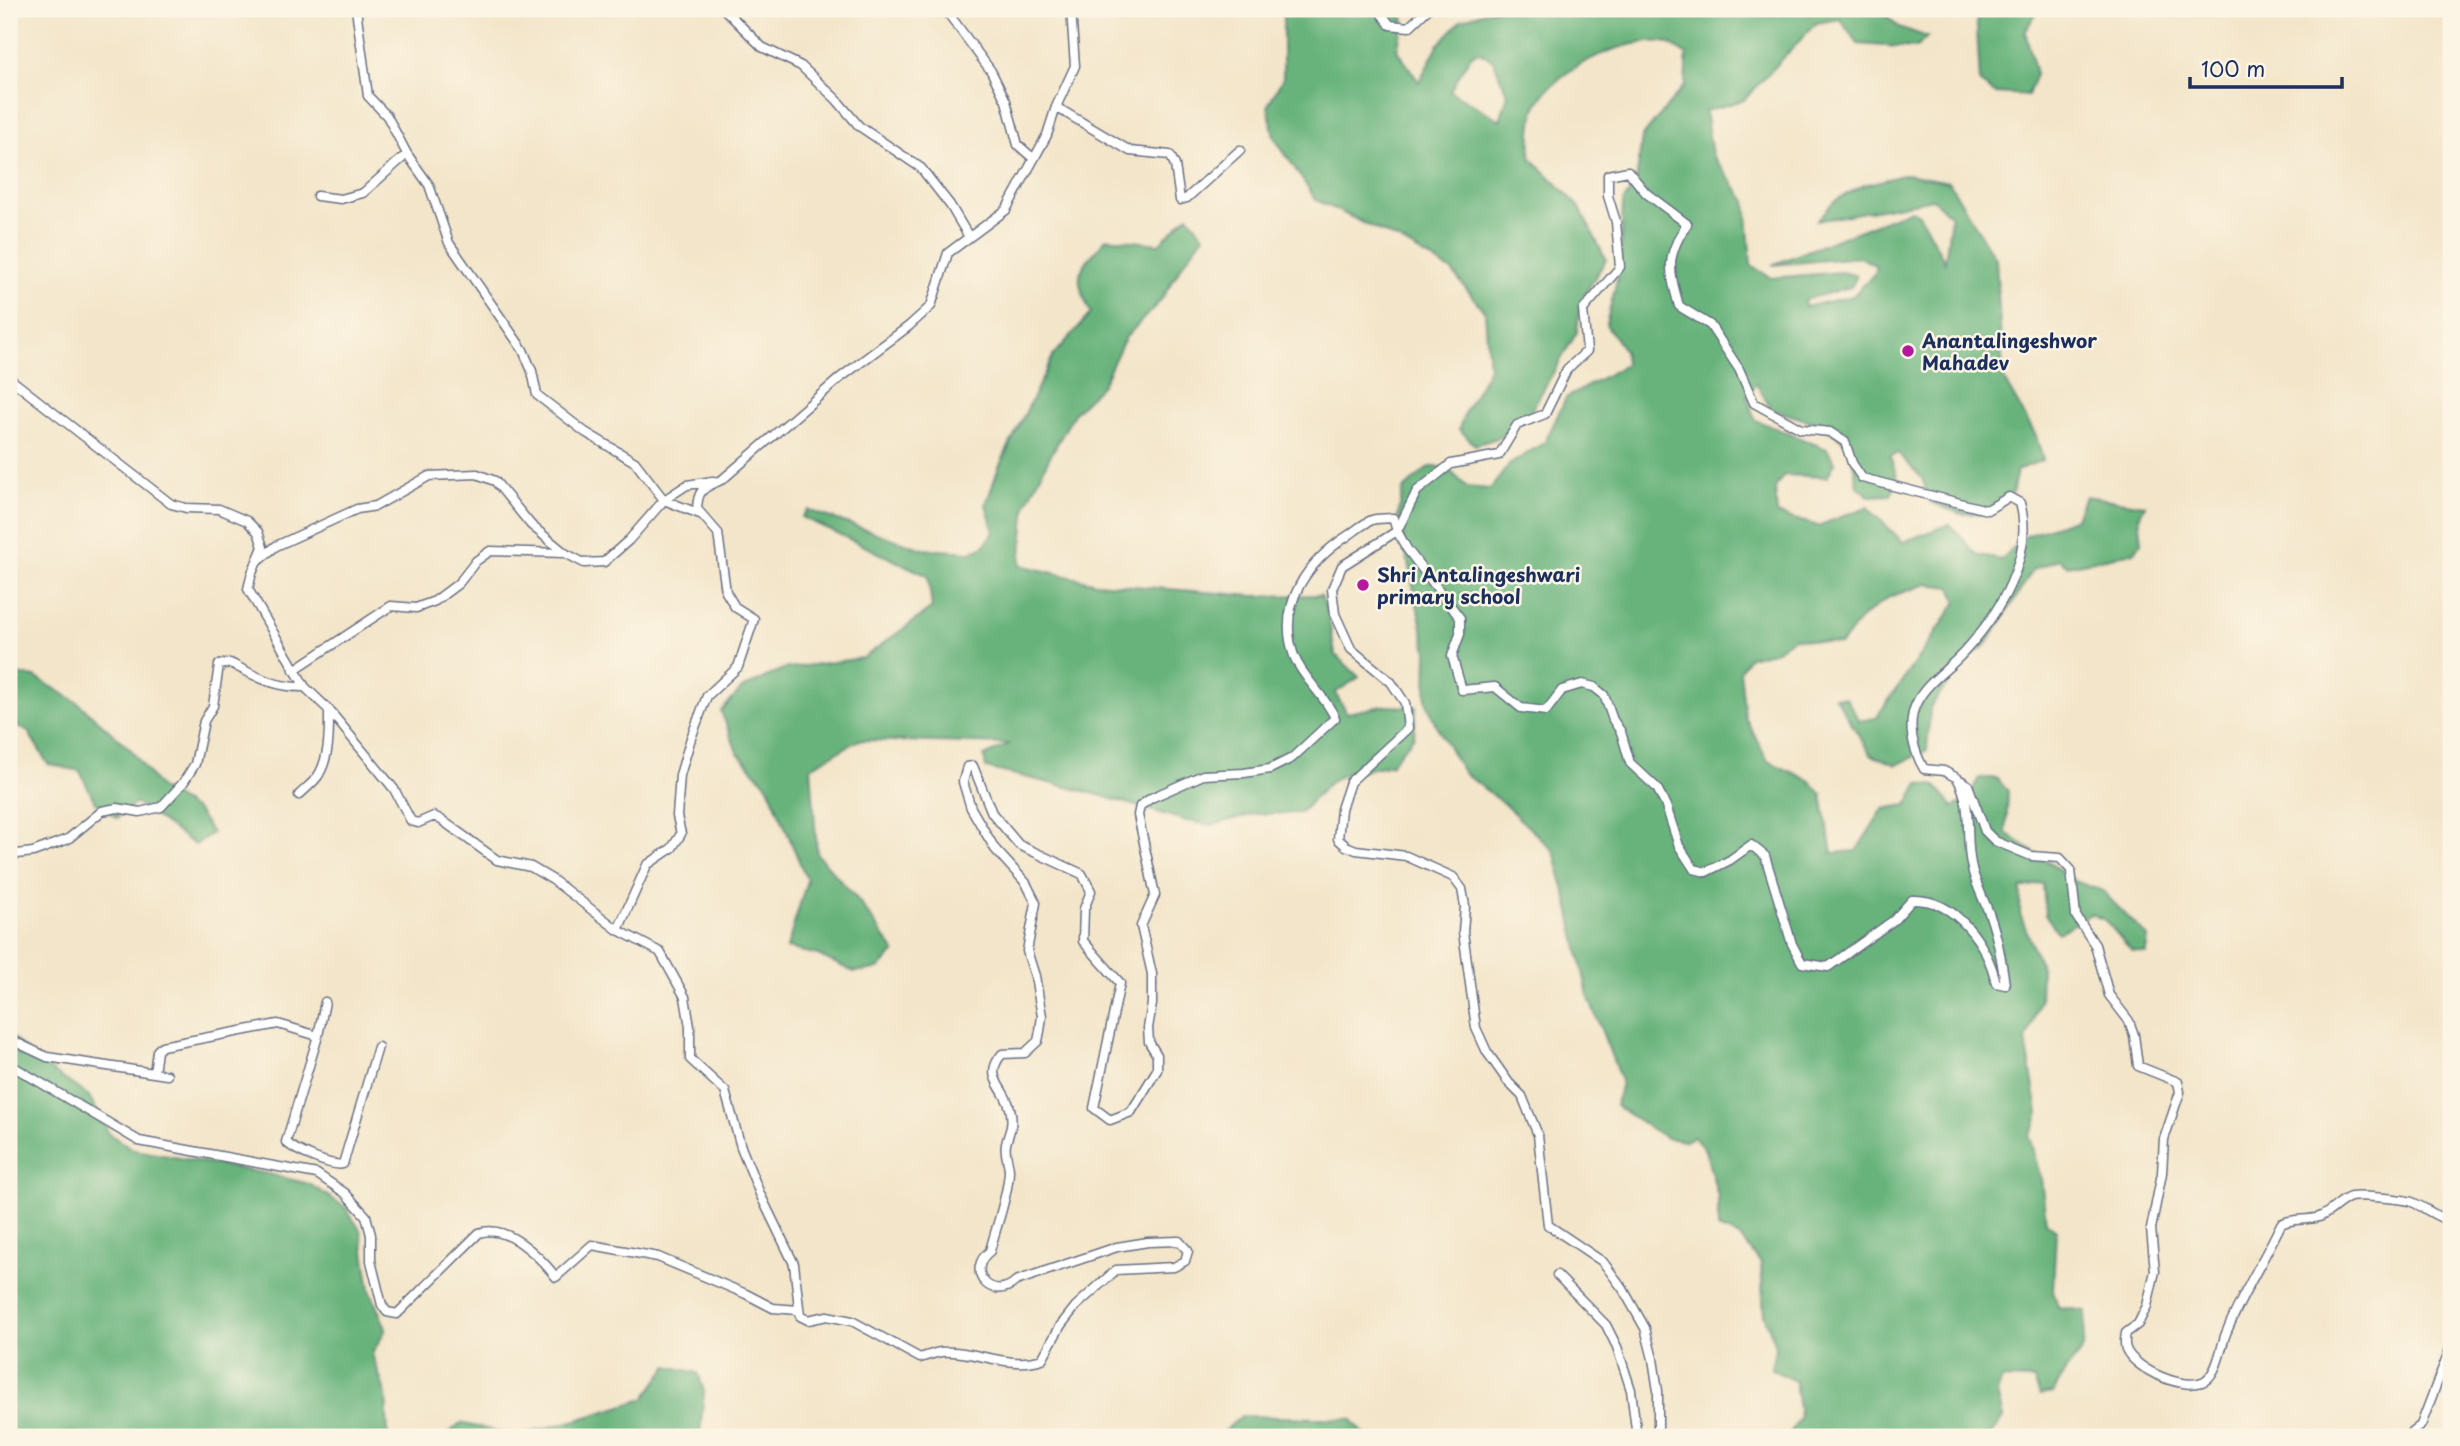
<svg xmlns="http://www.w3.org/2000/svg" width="2460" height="1446" font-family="'Playpen Sans',sans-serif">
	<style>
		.forest { fill: #68b37c; stroke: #42716d; stroke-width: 2; fill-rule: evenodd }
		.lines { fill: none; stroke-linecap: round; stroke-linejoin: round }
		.street-casing { stroke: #676f83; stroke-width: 11 }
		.street { stroke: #fff; stroke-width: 8 }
		.poi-dot { fill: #b5179e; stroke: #fcf5e5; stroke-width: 2.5 }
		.labels { text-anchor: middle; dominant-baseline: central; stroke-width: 5; stroke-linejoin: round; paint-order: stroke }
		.poi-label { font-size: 19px; font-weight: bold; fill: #1b2f5e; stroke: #fcf5e5; text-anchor: start }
	</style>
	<rect width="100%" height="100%" fill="#fcf5e5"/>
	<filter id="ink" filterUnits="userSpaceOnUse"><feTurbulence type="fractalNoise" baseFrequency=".0143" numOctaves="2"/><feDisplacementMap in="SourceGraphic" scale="14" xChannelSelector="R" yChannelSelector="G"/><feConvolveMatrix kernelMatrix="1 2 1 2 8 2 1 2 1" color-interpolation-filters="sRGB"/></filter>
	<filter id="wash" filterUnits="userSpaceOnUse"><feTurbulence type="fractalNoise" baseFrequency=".00686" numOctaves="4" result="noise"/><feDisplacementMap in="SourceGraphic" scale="28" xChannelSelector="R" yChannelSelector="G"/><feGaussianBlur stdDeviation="1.57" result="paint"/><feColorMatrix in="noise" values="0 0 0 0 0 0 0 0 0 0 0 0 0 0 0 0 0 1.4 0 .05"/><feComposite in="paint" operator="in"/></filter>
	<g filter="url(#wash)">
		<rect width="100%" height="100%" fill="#f3e5c9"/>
		<path class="forest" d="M1283,9h109l12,10 -7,31 22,32 19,-37 23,-25 32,-11h402l-8,7 12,11 28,10 -11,11 -58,-4 -18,-25 -24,4 -72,77 -39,11 7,44 34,46 5,64 20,13 70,-6 16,4 -6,11 -47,13 1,7 48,-11 23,-24 -1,-7 -15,-8 -88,8 139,-55 8,4 26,48 6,-46 -18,-17 -116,22 17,-20 30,-16 43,-11 42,8 47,78 7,118 33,58 7,24 -26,10 -5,24 -27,19 -24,1 -31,-12 -8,-24 -24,-25 -8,3 8,24 -7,15 -22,1 -12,-11 -7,-40 -31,-21 -48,-15 -15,-26 -9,13 8,24 72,29 8,14 -8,14 -43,-2 -9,13 2,26 41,12 49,-19 36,35 47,-18 26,30 25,6 25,-24 50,-18 9,-22 60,9 -6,12 3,25 -8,10 -66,14 -9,-7 -26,11 -46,74 -26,21 -31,43 -3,42 -30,15 -26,-10 -36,-58 11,1 13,23 17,-3 81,-116 -6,-15 -24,-3 -38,13 -28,21 -20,26 -48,-6 -19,14 -25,5 -9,14 5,46 23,44 41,19 13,15 10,58 24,-2 27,-42 24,-4 12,-22 17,3 17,21 14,-8 12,-21h17l12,13 -2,42 71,49 24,8 47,47 -2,16 -14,-2 -27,-31 -14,-6 -33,19 -13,-19 -2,-31 -22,5 -1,26 21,53 -1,34 -14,39 12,73 -3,13 -6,10 12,43 5,43 10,8 -3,60 5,17 28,4 -3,37 -17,22 -13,23 -13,2 -6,-15 -32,-1 -5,14 6,25 -14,19h-201l12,-20 -5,-36 -24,-12 5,-24 -12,-30 -3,-52 -21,-26 -22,-9v-32l-13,-46 -12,-14 -7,5 -20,-3 -50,-32 5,-25 -33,-86 -20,-92 -14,-52 -50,-47 -41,-32 -27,-47 -10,-24 1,-50 -29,-135 5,-26 26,-23h17l21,20 23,2 19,-24 36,-23 21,-44 59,-33 -1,-15 -18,-26 14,-56 3,-66 13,-19 6,-46 43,-52 2,-30c-7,-4 -16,-12 -24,-13 -40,-4 -112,28 -128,67 -5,13 -4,34 -5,48l49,49 27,54 -25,40 -4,32 -48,82 -28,23 -26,8 -16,-16 6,-17 24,-44 -4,-56 -33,-41 -53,-31 -83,-40 -42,-63 -6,-32 15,-27zM1479,52l14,8 15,35 -8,25 -50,-29 21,-36z
			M1976,9h63l-14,22 11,43 -8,21 -33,-2 -15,-10z
			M1188,215l16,21 -21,28 -22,36 -36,38 -23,47 -27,27 -26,46 -23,47 -6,60 76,18 158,13 67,-1 7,19 7,40 24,23 -24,16 12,20 36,-7 33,1 -2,29 -23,28 -49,11 -14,9 -28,29 -46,1 -42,11 -25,-4 -95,-28 -106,-25 -2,-12 26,-12 -151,-4 -48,27 6,87 41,46 37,52 -17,17 -24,3 -36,-17 -31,-7 20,-68 -39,-94 -31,-34 -16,-41 22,-23 40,-19 80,-11 69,-50 -4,-32 -126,-59 6,-7 115,39 47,3 14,-6 10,-14 -8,-28 13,-37 54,-111 38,-43c-21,-41 -11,-44 16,-75l52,6z
			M9,673l26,4 42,25 54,48 29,38 37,23 15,22 -17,12 -59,-42 -19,15 -22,-16 -15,-31 -32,-7 -21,-34 -18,-7z
			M9,1034l28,27 52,35 20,38 26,16 134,24 40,10 36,23 16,24 9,59 16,39 -14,25 14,41 2,42h-309l-6,-5 -31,5h-33z
			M668,1366l30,7 6,18 -4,42 2,4h-258l17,-14 55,13 61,-16 67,-21z
			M1241,1416l110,3 16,18h-149z"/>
	</g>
	<g filter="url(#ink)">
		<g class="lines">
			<defs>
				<path id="street" d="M356,9l12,87 19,20 20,38 22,31 20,58 74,107 9,21 5,24 48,37 50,30 29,38 36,14
					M724,9l38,38 39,19 35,33 23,27 62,42 29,37 19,32
					M945,9l46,62 15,30 12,44 16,14
					M1378,9l12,16 19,2 19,-18
					M1056,107l74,44 40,4 5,10 5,35 7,-2 53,-48
					M317,196l24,3 22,-6 44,-39
					M9,378l162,126 15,4 33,1 28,12 11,11 5,15 -11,26 -4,16 57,98 24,23 65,79 17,32 7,2 16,-7 9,5 54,39 34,7 22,13 65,50 42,22 25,45 5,30v32l35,32 16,56 19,47 34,70 6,52 8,4 19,-4 25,5 68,37c7,-2 14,-5 21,-6 32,-3 68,18 101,7l19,-34 15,-19 40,-36 58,-3 11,-6 3,-10 -9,-10 -31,1 -31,5 -101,34c-24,22 -52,-10 -26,-30 6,-24 18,-55 19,-80 0,-9 -5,-17 -3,-27 3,-13 7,-16 5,-31 -3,-25 -30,-34 -9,-59l23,-1 13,-12 2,-10 2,-15 -7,-40 -8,-25 9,-48 -10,-20 -31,-34 -24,-41 -8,-26 4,-15 6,-1 19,47 27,32 63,29 9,17 -7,18 -1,32 37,42 -26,125 16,12 21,-8 26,-42v-15l-8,-13 -1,-14 4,-24v-30l-11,-48 14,-31 -17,-80 2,-9 11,-8 52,-23 41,-2 26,-4 22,-11 43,-40c-10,-23 -32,-39 -41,-62 -18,-52 14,-95 55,-121 7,-5 15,-12 23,-15 6,-2 14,-1 21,-2l4,13 -55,35 -10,23 3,25 16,35 40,33 14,21 3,25 -58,54 -9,27 -3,30 8,7 10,4 50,6 47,21 9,12 3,17 -2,26 13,96 11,24 22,31 13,13 16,39 10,90 55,37 20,27 22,39 8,31 5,32v46
					M258,561l18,-15 81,-37 19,-3 53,-30 48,-2 18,7 36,44 34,28 19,10 20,-1 25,-22 35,-40 23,-15 26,-4
					M294,670l97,-64 25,2 19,-7 24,-18 17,-22 14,-10 75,2
					M1957,778l-13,-7 -20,-2c-11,-19 -18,-46 -7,-67 10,-20 32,-33 47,-50 35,-38 71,-96 56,-149l-11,-6 -22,13 -125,-32 -10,-15 -7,-21 -15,-10 -29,-3 -47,-26 -15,-34 -29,-44 -31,-19c-10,-36 -14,-49 8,-82l-41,-31 -18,-22 -20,4v21l8,26 4,45 -37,43 4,41 -20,18 -22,45 -28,11 -18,30 -48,9 -34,27 -20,40 10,18 53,69v16l-8,22 10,34 33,-3 26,21 25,3 16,-21 20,-6 12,3 10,8 9,25 8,12 9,31 27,25 9,18 13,40 15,23 12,3 24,-12 21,-15 14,11 27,88 10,19 26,4 66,-47 18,-20c43,-2 76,45 84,83l9,2c-3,-23 -7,-47 -15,-69 -6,-17 -16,-34 -19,-52 -6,-29 2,-59 -14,-86l11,7 17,46 10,10 36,15 29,2 11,12 5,46 19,29 14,50 20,26 5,14 4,31 40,16 2,10 -16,47 -2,34 -11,56 4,42 -8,35 -9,18 -12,9c-1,5 -2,11 0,16 8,20 60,44 80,31 11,-8 15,-31 19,-44 15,-39 38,-74 56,-112 11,-6 25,-3 38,-7 12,-4 22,-18 32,-20 7,-2 54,2 61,5 14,6 24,15 39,19
					M299,795c6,-6 14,-12 19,-19 12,-19 11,-44 11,-66
					M9,855l24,-3 35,-13 34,-28 15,-3 23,4 21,-5 22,-24 12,-19 9,-43 9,-15 6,-41 11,-2c25,13 45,25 75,24
					M618,930l29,-65 25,-17 9,-14 -4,-18 3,-41 11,-37 16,-42 31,-29 16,-48 -19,-12 -9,-15 -8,-59 -21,-24c1,-22 8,-21 26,-30l117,-101 69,-52 22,-20 17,-53 58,-43 41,-75 9,-28 19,-41 -4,-57
					M325,1002l-7,34 -32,106c9,9 46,25 57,22l35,-117
					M9,1039l38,18 120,18
					M9,1064l130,77 178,33 28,19 21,23 5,19v26l11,44 5,7 10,2 82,-81c28,-10 61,24 77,44l36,-32 66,12 88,37 27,14 25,2
					M154,1073l3,-22 5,-5 116,-22 40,12
					M1557,1275l49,50 11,22 14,43 6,47
					M2406,1437l15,-12 24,-63 5,-13 1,-48"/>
			</defs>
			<use href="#street" class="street-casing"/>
			<use href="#street" class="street"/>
		</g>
	</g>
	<g class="poi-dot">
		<circle cx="1908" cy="351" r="7"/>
		<circle cx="1363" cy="585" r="7"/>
	</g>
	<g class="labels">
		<g class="poi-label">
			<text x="1922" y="340">Anantalingeshwor<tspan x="1922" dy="22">Mahadev</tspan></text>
			<text x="1377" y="574">Shri Antalingeshwari<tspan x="1377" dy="22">primary school</tspan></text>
		</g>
	</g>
	<rect width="2460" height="1446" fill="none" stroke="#fcf5e5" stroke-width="35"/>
	<path d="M2190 77v10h152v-10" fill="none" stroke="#1b2f5e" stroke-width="3.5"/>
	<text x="2201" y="77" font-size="21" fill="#1b2f5e" stroke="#fcf5e5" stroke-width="5" paint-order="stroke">100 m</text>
</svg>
